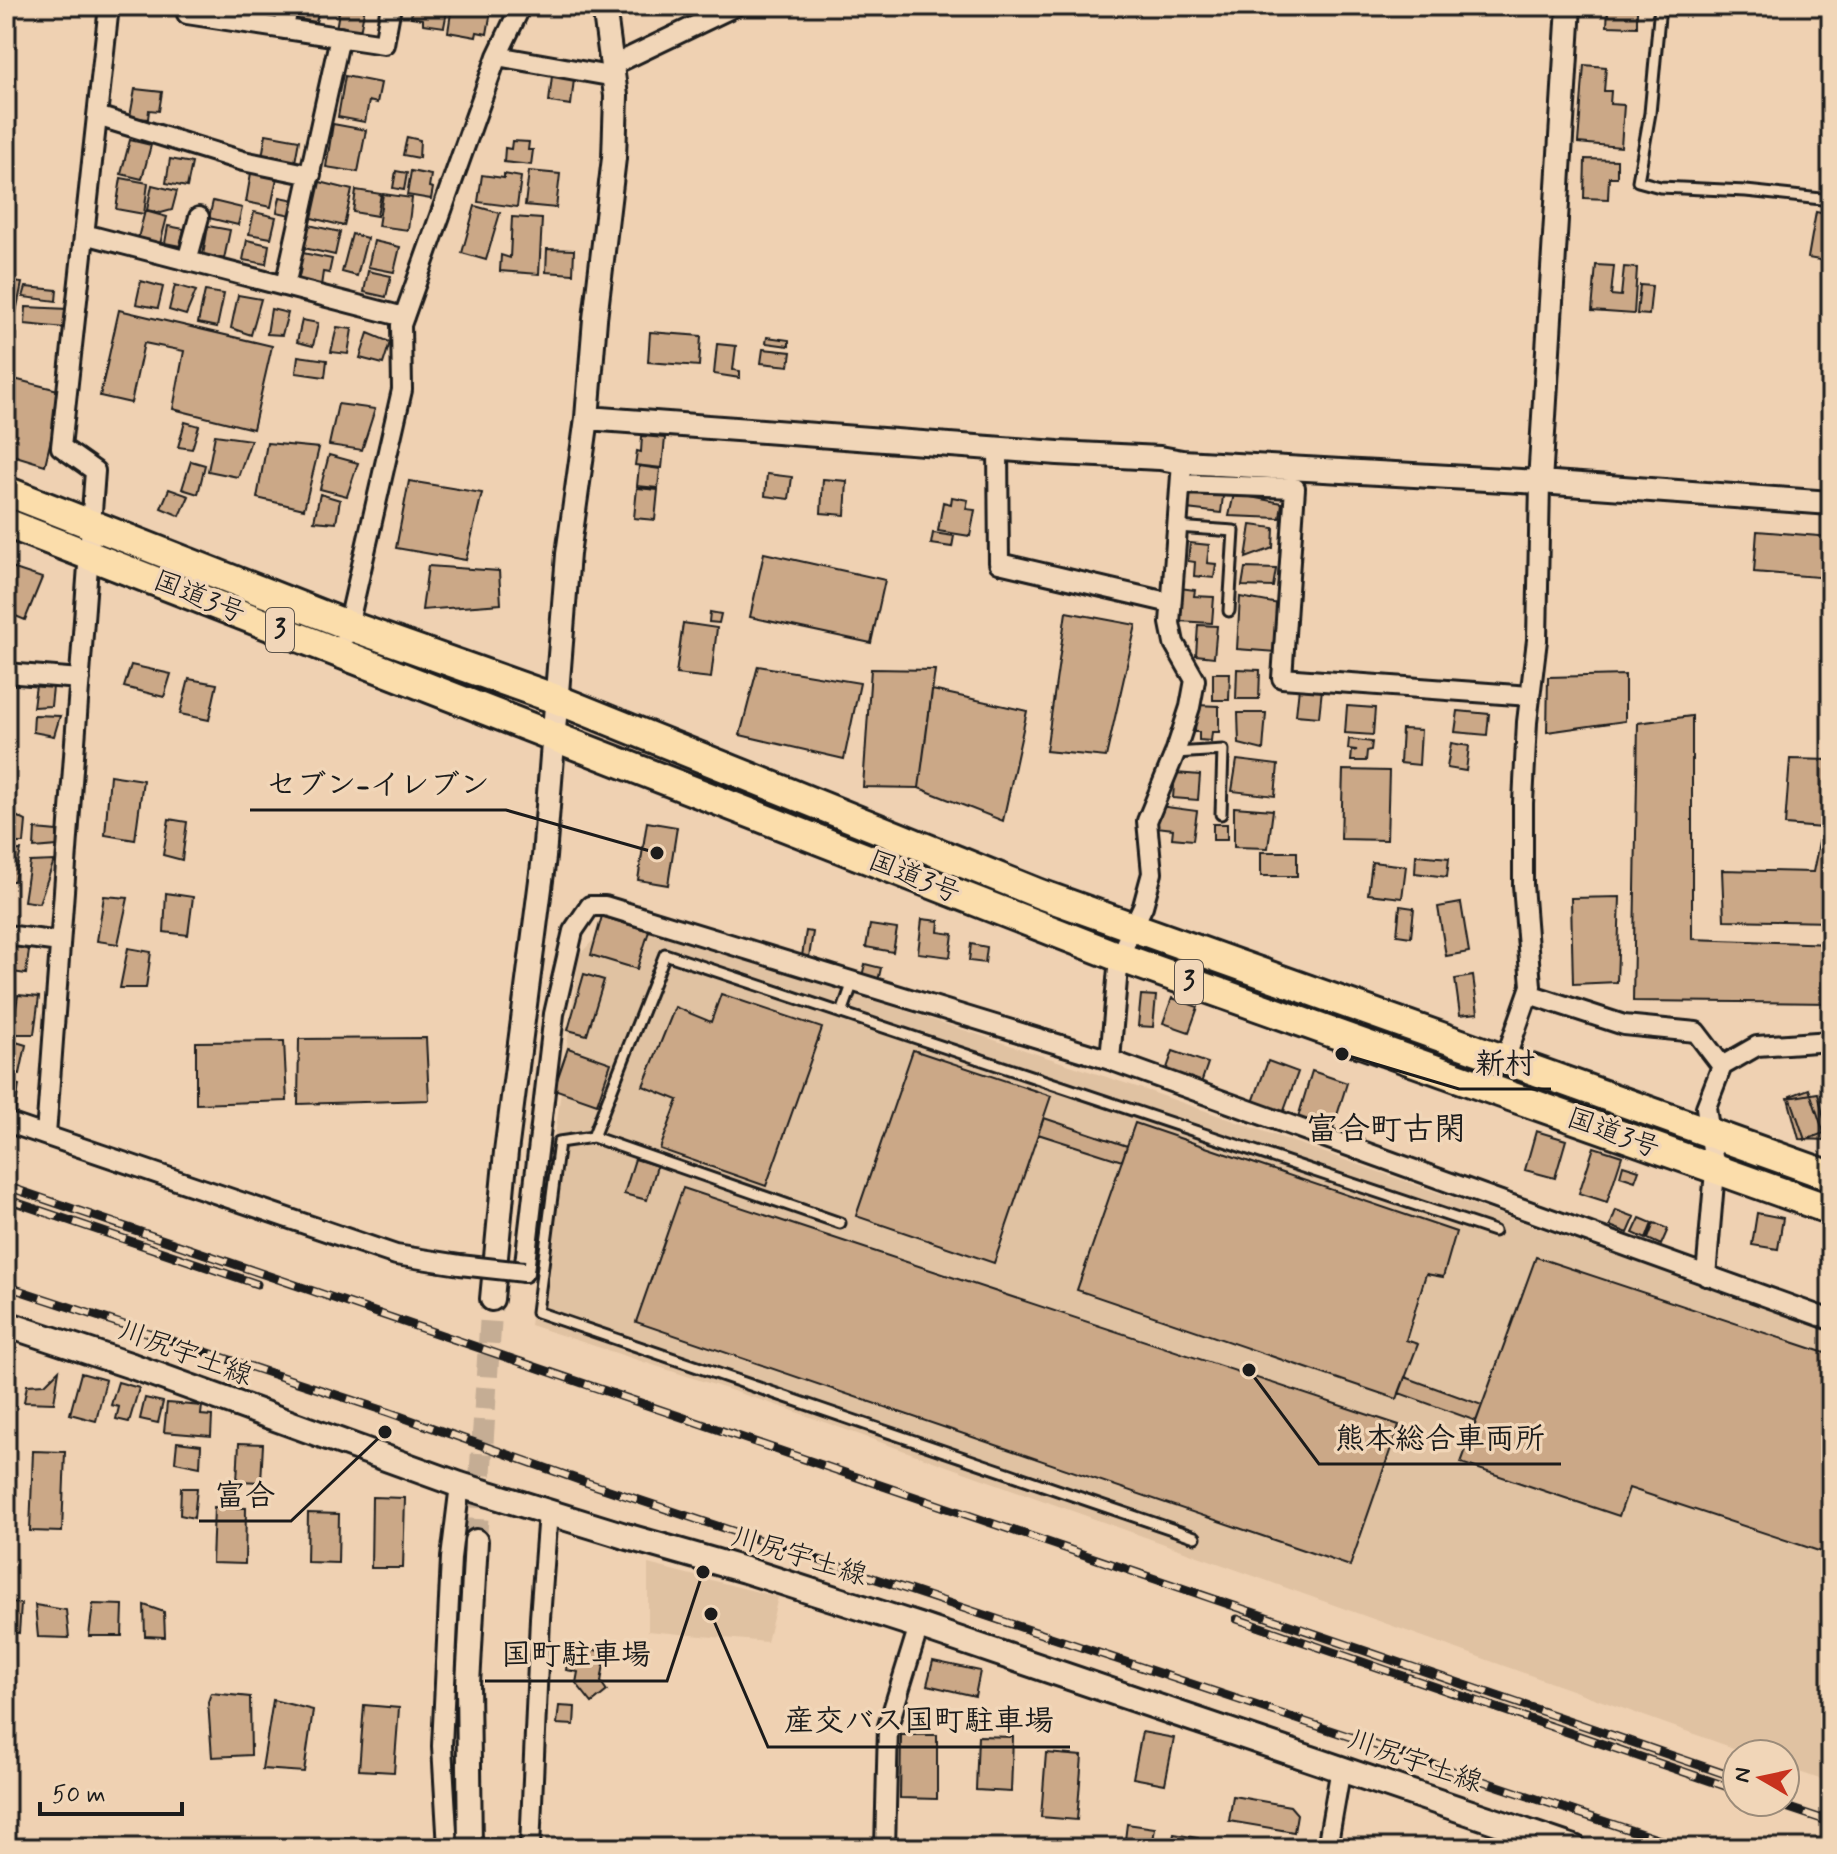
<svg xmlns="http://www.w3.org/2000/svg" width="1837" height="1854" font-family="Mynerve,'Klee One',sans-serif">
	<style>
		.built { fill: #e0c2a2 }
		.building { fill: #cba887; stroke: #1c1c1c; stroke-width: 2 }
		.lines { fill: none; stroke-linecap: round; stroke-linejoin: round }
		.tertiary-tunnel { stroke: #c5ad94; stroke-width: 22; stroke-dasharray: 22 11; stroke-linecap: butt }
		.service-casing { stroke: #1c1c1c; stroke-width: 15 }
		.minor-casing { stroke: #1c1c1c; stroke-width: 24 }
		.tertiary-casing { stroke: #1c1c1c; stroke-width: 28 }
		.secondary-casing { stroke: #1c1c1c; stroke-width: 30 }
		.trunk-casing { stroke: #1c1c1c; stroke-width: 34 }
		.service { stroke: #f1d6b8; stroke-width: 9 }
		.minor { stroke: #f1d6b8; stroke-width: 18 }
		.tertiary { stroke: #f1d6b8; stroke-width: 22 }
		.secondary { stroke: #f1d6b8; stroke-width: 24 }
		.trunk { stroke: #fbddab; stroke-width: 28 }
		.rail-casing { stroke: #1c1c1c; stroke-width: 9 }
		.rail { stroke: #f1d6b8; stroke-width: 6; stroke-dasharray: 18; stroke-linecap: butt }
		.minor-bridge-casing { stroke: #1c1c1c; stroke-width: 24; stroke-linecap: butt }
		.minor-bridge { stroke: #f1d6b8; stroke-width: 18 }
		.labels { text-anchor: middle; dominant-baseline: central; stroke-width: 7; stroke-linejoin: round; paint-order: stroke }
		.shield { fill: #f1d6b8; stroke: #5c544b; stroke-width: 2 }
		.shield-label { font-size: 26px; font-weight: bold; fill: #1c1c1c }
		.street-label { font-size: 28px; fill: #1c1c1c; stroke: #f1d6b8 }
		.quarter-label { font-size: 32px; font-weight: bold; fill: #1c1c1c; stroke: #f1d6b8 }
		.leader { fill: none; stroke: #1c1c1c; stroke-width: 3 }
		.callout-dot { fill: #1c1c1c; stroke: #f1d6b8; stroke-width: 3 }
		.callout-label { font-size: 30px; text-anchor: middle; font-weight: bold; fill: #1c1c1c; stroke: #f1d6b8; stroke-width: 7; stroke-linejoin: round; paint-order: stroke }
	</style>
	<rect width="100%" height="100%" fill="#efd1b2"/>
	<filter id="ink" filterUnits="userSpaceOnUse"><feTurbulence type="fractalNoise" baseFrequency=".0125" numOctaves="2"/><feDisplacementMap in="SourceGraphic" scale="16" xChannelSelector="R" yChannelSelector="G"/><feConvolveMatrix kernelMatrix="1 2 1 2 8 2 1 2 1" color-interpolation-filters="sRGB"/></filter>
	<g filter="url(#ink)">
		<path class="built" d="M617,916l532,175 682,240v452l-46,-16v-13h-35l-962,-345 -258,-84 49,-370z
			M648,1564l130,33 -11,45 -119,-11z"/>
		<path class="building" d="M239,6h31l-1,7 -32,-2z
			M296,6h24l-4,16 -23,-4z
			M340,6h25l-5,26 -24,-3z
			M413,6h35l-4,21 -21,-3v-5l-12,-2z
			M452,6l39,5 -4,23 -10,-2 -1,5 -28,-5z
			M1608,7l29,1v19l-30,-1z
			M6,22l8,2 -5,25 -3,-1z
			M1584,65l22,2 -2,24h7l-1,13 14,1 -3,42 -43,-4z
			M345,76l36,7 -4,20 -8,-2 -4,21 -27,-5z
			M552,76l22,3 -3,26 -22,-3z
			M135,89l27,3 -3,19 -10,-1 -1,9 -18,-2z
			M333,124l33,6 -8,42 -32,-5z
			M266,134l33,6 -4,22 -33,-5z
			M407,137l13,3 -1,18 -16,-3z
			M130,140l21,5 -9,34 -21,-5z
			M512,141l17,1 -1,8h5l-2,15 -27,-3 1,-14 6,1z
			M170,159l22,4 -5,24 -21,-4z
			M1585,159l32,1v17h-8l-1,22 -24,-1z
			M396,171l11,2 -3,17 -11,-2z
			M411,171l20,4 -2,12 4,1 -2,11 -24,-4z
			M529,171l31,3 -4,34 -31,-3z
			M251,173l26,5 -6,29 -25,-5z
			M504,174l17,3 -4,30 -39,-5 4,-27 22,3z
			M121,178l27,5 -4,31 -28,-5z
			M320,182l32,8 -8,36 -32,-8z
			M152,185l25,6 -5,19 -11,3 -14,-3z
			M356,190l25,4 -4,22 -24,-4z
			M383,194l29,4 -4,32 -30,-4z
			M280,197l15,3 -4,15 -14,-3z
			M213,201l29,7 -4,17 -29,-7z
			M475,206l25,7 -14,47 -24,-7z
			M145,211l22,6 -7,27 -22,-6z
			M254,212l22,5 -5,21 -22,-4z
			M1816,212l15,3v47l-23,-4z
			M512,217l30,2 -3,55 -39,-3 1,-16 9,3z
			M309,225l31,7 -5,23 -31,-7z
			M168,226l16,3 -4,17 -15,-3z
			M208,226l22,4 -6,29 -21,-4z
			M352,234l15,4 -10,38 -15,-4z
			M247,240l22,5 -3,19 -23,-4z
			M374,241l26,6 -6,25 -26,-5z
			M547,249l27,1 -1,24 -27,-2z
			M298,252l34,7 -3,14 -6,-1 -2,14 -23,-5 3,-13 -5,-4z
			M1596,265l18,1 -3,29 10,1 3,-29 13,1 -3,46 -42,-3z
			M368,271l23,5 -5,21 -22,-5z
			M6,281l16,2 -6,29 -10,-2z
			M141,281l22,6 -5,21 -22,-4z
			M175,285l21,6 -10,24 -17,-5z
			M1640,285l12,1 -3,29 -12,-1z
			M26,287l31,3 -1,11 -33,-4z
			M205,291l19,3 -7,33 -19,-4z
			M238,295l23,4 -10,36 -20,-7z
			M26,307l42,2 -3,19 -40,-4z
			M271,309l17,4 -6,22 -15,-1z
			M119,310l153,36 -19,83 -80,-20 11,-58 -40,-8 -13,60 -31,-7z
			M302,320l16,3 -5,23 -16,-4z
			M337,327l15,2 -4,25 -17,-2z
			M6,331l11,3 -3,31h-8z
			M650,332l51,4 -2,30 -51,-4z
			M368,333l22,9 -7,22 -23,-6z
			M767,337l22,3v6l-23,-3z
			M717,344l19,2 -3,24 7,1v7l-26,-4z
			M763,349l28,3 -2,14 -28,-3z
			M298,356l29,4 -2,17 -29,-4z
			M6,377l56,14 -17,74 -39,-12z
			M338,404l37,5 -13,41 -33,-5z
			M185,422l14,4 -7,23 -14,-2z
			M215,435l36,5 -13,37 -30,-6z
			M642,436l23,2 -3,30 -27,-3 2,-14 4,1z
			M267,443l52,5 -15,61 -47,-11z
			M329,455l29,8 -11,33 -27,-7z
			M191,461l14,4 -7,29 -16,-5z
			M639,466l21,3 -2,19 -21,-2z
			M767,474l25,3 -3,22 -24,-3z
			M823,479l24,2 -2,34 -24,-2z
			M409,481l73,12 -16,67 -70,-12z
			M637,488l21,2 -3,30 -21,-2z
			M169,489l20,7 -9,20 -19,-8z
			M1188,493l35,3 -2,17 -34,-4z
			M320,494l20,6 -4,23 -22,-2z
			M1234,494l48,9 -2,15 -51,-2z
			M952,497l16,3 -2,9 9,1 -5,26 -32,-5 5,-29 8,2z
			M1251,525l23,3 -1,20 -27,10z
			M1757,531l74,6v41l-77,-6z
			M933,533l21,3 -2,11 -21,-3z
			M1190,543l19,2 -2,18 9,1 -2,14 -20,-2 1,-14 -7,-1z
			M764,553l121,27 -14,63 -121,-26z
			M6,566l36,12 -17,42 -19,-8z
			M428,566l71,5 2,33 -79,6z
			M1245,568l31,1 -3,18 -31,-1z
			M1180,588l15,2 -1,6 20,1 -2,26 -34,-2z
			M1240,597l39,7 -3,48 -39,-3z
			M710,612l11,2 -2,9 -10,-1z
			M1066,612l70,13 -30,132 -60,-6z
			M683,623l34,5 -6,50 -35,-4z
			M1198,625l19,1 -3,31 -18,-2z
			M131,665l40,9 -7,23 -40,-10z
			M758,666l102,17 -16,76 -104,-24z
			M871,669l64,1 -16,118 -56,-1z
			M1237,669l23,1 -1,29h-23z
			M1213,673h17l-1,27h-16z
			M1625,675v46l-78,11 1,-55z
			M189,679l28,5 -8,36 -29,-6z
			M36,685l17,2 -2,19 -18,1z
			M1299,687l23,2 -3,28 -23,-2z
			M932,690l95,21 -24,110 -84,-33z
			M1196,705l23,1v26h-7l-1,9 -12,-1v-8h-4z
			M1347,706l28,2 -2,27 -28,-2z
			M1458,711l31,3 -2,21 -32,-3z
			M1238,713h28l-3,37 -24,-6z
			M34,715l26,1 -6,20 -21,-4z
			M1692,716v223l139,5v59l-198,-2 5,-278z
			M1402,729l19,1 -2,35 -19,-2z
			M1349,739l23,3 -1,8 -4,1 -1,10h-15l1,-10 5,-1 -9,-1z
			M1451,743l18,3 -3,25 -19,-3z
			M1790,759l41,1v162l-107,-2 -2,-50 91,2 9,-44 -37,-3z
			M1237,760l41,5 -3,31 -43,-5z
			M1343,770l46,1 -2,69 -46,-1z
			M1175,773l25,2 -2,25 -25,-2z
			M110,775l33,5 -8,60 -30,-5z
			M1159,806l38,5 -4,29 -21,-2 1,-9 -17,-2z
			M1234,807l39,3 -5,38 -34,-1z
			M6,811l20,10 -2,22h-18z
			M169,819l18,3 -5,38 -19,-5z
			M647,822l30,5 -9,58 -30,-5z
			M1213,824h14v16h-14z
			M35,829l22,2v15l-23,2z
			M21,850l-7,31h-8v-30z
			M1261,852h36v24h-36z
			M1416,855l33,3 -2,19 -32,-4z
			M54,861l-15,42 -15,-2 6,-39z
			M1372,862l34,4 -4,32 -34,-4z
			M166,893l27,4 -5,38 -24,-3z
			M104,896l24,2 -10,46 -21,-3z
			M1620,897l-3,85 -44,2 -2,-86z
			M1461,903l8,49 -23,4 -8,-49z
			M1400,906l14,2 -3,29 -14,-2z
			M602,916l47,15 -12,38 -46,-14z
			M922,919l17,2 -1,11 15,2 -3,23 -32,-4z
			M870,925l27,4 -4,23 -27,-5z
			M806,931l7,1 -4,25 -7,-1z
			M6,943l23,7 -3,24 -20,-3z
			M971,944l16,3 -2,16 -16,-2z
			M128,948l23,4 -5,36h-26z
			M865,964l16,4 -3,13 -16,-5z
			M584,974l20,6 -17,55 -19,-5z
			M1473,976l5,37 -18,2 -5,-36z
			M721,994l101,34 -56,158 -106,-37 18,-49 -35,-14 32,-79 36,15z
			M18,995l21,2 -5,37h-22z
			M1141,995l15,1 -3,31 -15,-1z
			M1172,998l26,9 -9,25 -26,-9z
			M426,1038l3,62 -131,4 1,-65z
			M6,1039l20,6 -6,29 -14,-3z
			M284,1041l3,60 -91,3v-62z
			M568,1048l43,15 -14,41 -43,-15z
			M913,1050l138,46 -57,167 -138,-47z
			M1173,1051l35,12 -8,23 -35,-12z
			M1268,1061l30,11 -17,47 -30,-11z
			M1312,1071l35,12 -16,52 -35,-11z
			M6,1082l13,3 -4,28 -9,-2z
			M1809,1089l15,44 -19,7 -15,-44z
			M1818,1093l11,47 -30,-1 -11,-41z
			M1044,1118l83,28 -5,15 -84,-27z
			M1135,1123l321,109 -13,45 -17,-3 -20,66 12,4 -21,55 -320,-109z
			M1536,1131l30,9 -11,38 -30,-8z
			M1594,1147l28,9 -15,46 -28,-9z
			M635,1159l22,7 -10,34 -23,-6z
			M1623,1165l16,5 -4,11 -15,-5z
			M683,1188l716,237 -49,141 -714,-244z
			M1616,1210l19,7 -7,16 -18,-7z
			M1757,1213l26,5 -5,31 -26,-4z
			M1640,1218l12,5 -6,16 -13,-6z
			M1654,1223l14,6 -7,16 -13,-6z
			M1536,1257l295,98v200l-202,-67 -10,28 -158,-53z
			M59,1370l-5,33 -30,-1 3,-17 18,-1z
			M81,1373l25,7 -10,41 -26,-7z
			M1405,1377l77,28 -6,16 -77,-28z
			M118,1382l21,6 -10,34 -13,-3 3,-12 -8,-2z
			M145,1398l18,4 -5,21 -18,-4z
			M167,1403l35,3 -1,9 11,1 -1,20 -47,-4z
			M177,1442l24,3 -1,22 -25,-5z
			M239,1443l24,1 -2,38 -24,-1z
			M33,1451l32,1 -3,80 -32,-1z
			M181,1488h16l-3,30 -14,-3z
			M372,1497l33,1 -2,70h-32z
			M214,1507l32,1 -1,56 -33,-1z
			M308,1513l31,1 -1,49 -31,-1z
			M6,1601l15,3 -2,29 -13,-2z
			M93,1604l30,1 -1,31h-33z
			M35,1605l31,5 3,28 -31,-1z
			M144,1605l20,7 1,25 -20,-1z
			M570,1646l36,6 -5,30 6,9 -15,12 -16,-20 2,-11 -12,-2z
			M933,1661l47,10 -5,25 -48,-11z
			M211,1693l39,4 1,58 -39,2 -4,-55z
			M273,1700l40,10 -9,62 -42,-3z
			M364,1705l35,3 -5,64 -35,-2z
			M559,1706l16,1 -1,18 -17,-1z
			M1142,1732l32,6 -9,46 -32,-6z
			M901,1735h36v64l-37,-1z
			M978,1736l35,1 -2,55 -35,-2z
			M1046,1753l36,3 -5,64 -36,-3z
			M1233,1796l57,10 7,8 -3,18 -65,-11z
			M1127,1824l28,4 -3,20h-28z
			M1174,1834l24,4 -1,10h-26z"/>
		<g class="lines">
			<path class="tertiary-tunnel" d="M476,1541l16,-242"/>
			<defs>
				<path id="service" d="M1660,6l-10,107 -12,68 22,6 86,4 85,9
					M1177,527l57,4 -5,80
					M1175,753l48,-3 -2,64
					M842,1013l11,-31
					M593,1137l247,86
					M1195,1537l-658,-225 22,-170 34,-5 72,-183 829,277"/>
				<path id="minor" d="M188,6l-1,8 197,30 7,-38
					M284,29l4,-23
					M497,56l118,21
					M613,65l123,-59
					M97,116l146,45 68,14
					M84,234l320,83
					M187,261l12,-44
					M285,286l55,-249
					M998,448l1,115 172,40
					M1181,484l114,4 -13,190 248,18
					M346,635l56,-245 -1,-65 96,-269 24,-50
					M6,673l74,6
					M6,935l54,7
					M1529,994l95,31 72,7 26,34
					M1110,1060l9,-103 24,-51 9,-33 -5,-52 28,-68 15,-46 5,-27 -21,-37 -4,-20 12,-161
					M1505,1060l26,-74 -8,-101v-82l4,-81 10,-82 3,-158
					M6,1122l390,133 64,10
					M46,1135l49,-664 -34,-24 48,-441
					M524,1272l30,-258 19,-83 17,-25h15l505,154 721,260
					M1706,1276l9,-105 -9,-64 16,-41 35,-20 74,-5
					M448,1848l-6,-102 9,-188 9,-73
					M530,1848l10,-230 8,-106
					M885,1848l3,-122 31,-100
					M1327,1848l14,-80"/>
				<path id="tertiary" d="M587,418l471,35 102,5 22,4 358,20 291,21
					M1540,482l29,-476
					M492,1299l14,-147 38,-295 24,-303 19,-136 8,-99 19,-161 2,-62 -12,-90
					M470,1848l-2,-164 8,-143"/>
				<path id="secondary" d="M6,1324l126,42 328,119 165,51 120,34 174,56 655,222"/>
				<path id="trunk" d="M6,491l344,135 206,73 484,195 791,282
					M6,523l1113,434 712,253"/>
			</defs>
			<use href="#service" class="service-casing"/>
			<use href="#minor" class="minor-casing"/>
			<use href="#tertiary" class="tertiary-casing"/>
			<use href="#secondary" class="secondary-casing"/>
			<use href="#trunk" class="trunk-casing"/>
			<use href="#service" class="service"/>
			<use href="#minor" class="minor"/>
			<use href="#tertiary" class="tertiary"/>
			<use href="#secondary" class="secondary"/>
			<use href="#trunk" class="trunk"/>
			<defs>
				<path id="rail" d="M6,1186l1731,592
					M6,1199l251,85
					M6,1286l382,126 197,70 1099,366
					M1237,1619l500,171
					M1771,1802l60,20"/>
			</defs>
			<use href="#rail" class="rail-casing"/>
			<use href="#rail" class="rail"/>
			<defs>
				<path id="minor-bridge" d="M460,1265l64,7"/>
			</defs>
			<use href="#minor-bridge" class="minor-bridge-casing"/>
			<use href="#minor-bridge" class="minor-bridge"/>
		</g>
	</g>
	<g class="labels">
		<g class="shield">
			<rect x="266" y="608" width="28" height="44" rx="6"/>
			<rect x="1175" y="960" width="28" height="44" rx="6"/>
		</g>
		<g class="shield-label">
			<text x="280" y="630">3</text>
			<text x="1189" y="982">3</text>
		</g>
		<g class="street-label">
			<text transform="translate(199 598) rotate(22)">国道3号</text>
			<text transform="translate(914 878) rotate(22)">国道3号</text>
			<text transform="translate(1613 1134) rotate(20)">国道3号</text>
			<text transform="translate(185 1354) rotate(20)">川尻宇土線</text>
			<text transform="translate(799 1557) rotate(17)">川尻宇土線</text>
			<text transform="translate(1415 1762) rotate(19)">川尻宇土線</text>
		</g>
		<g class="quarter-label">
			<text x="1386" y="1130">富合町古閑</text>
		</g>
	</g>
	<path class="leader" d="M657 853L506 810H250M1342 1054L1459 1089H1551M1249 1370L1319 1464H1561M385 1432L291 1521H199M703 1572L667 1681H485M711 1614L768 1747H1070"/>
	<g class="callout-dot">
		<circle cx="657" cy="853" r="8"/>
		<circle cx="1342" cy="1054" r="8"/>
		<circle cx="1249" cy="1370" r="8"/>
		<circle cx="385" cy="1432" r="8"/>
		<circle cx="703" cy="1572" r="8"/>
		<circle cx="711" cy="1614" r="8"/>
	</g>
	<g class="callout-label">
		<text x="378" y="794">セブン-イレブン</text>
		<text x="1505" y="1073">新村</text>
		<text x="1440" y="1448">熊本総合車両所</text>
		<text x="245" y="1505">富合</text>
		<text x="576" y="1664">国町駐車場</text>
		<text x="919" y="1730">産交バス国町駐車場</text>
	</g>
	<rect width="1837" height="1854" fill="none" stroke="#f1d6b8" stroke-width="32"/>
	<rect x="16" y="16" width="1805" height="1822" fill="none" stroke="#1c1c1c" stroke-width="3" filter="url(#ink)"/>
	<g transform="translate(1761 1778) rotate(279)"><circle r="38" fill="#f1d6b8" stroke="#9c8c7a" stroke-width="2"/>
	<path d="M0-6L14 30L0 20L-14 30Z" fill="#c8321e"/>
	<text y="-12" font-size="22" font-weight="bold" text-anchor="middle" fill="#1c1c1c">N</text>
	</g>
	<path d="M40 1802v12h142v-12" fill="none" stroke="#1c1c1c" stroke-width="4"/>
	<text x="52" y="1802" font-size="24" fill="#1c1c1c" stroke="#f1d6b8" stroke-width="6" paint-order="stroke">50 m</text>
</svg>
